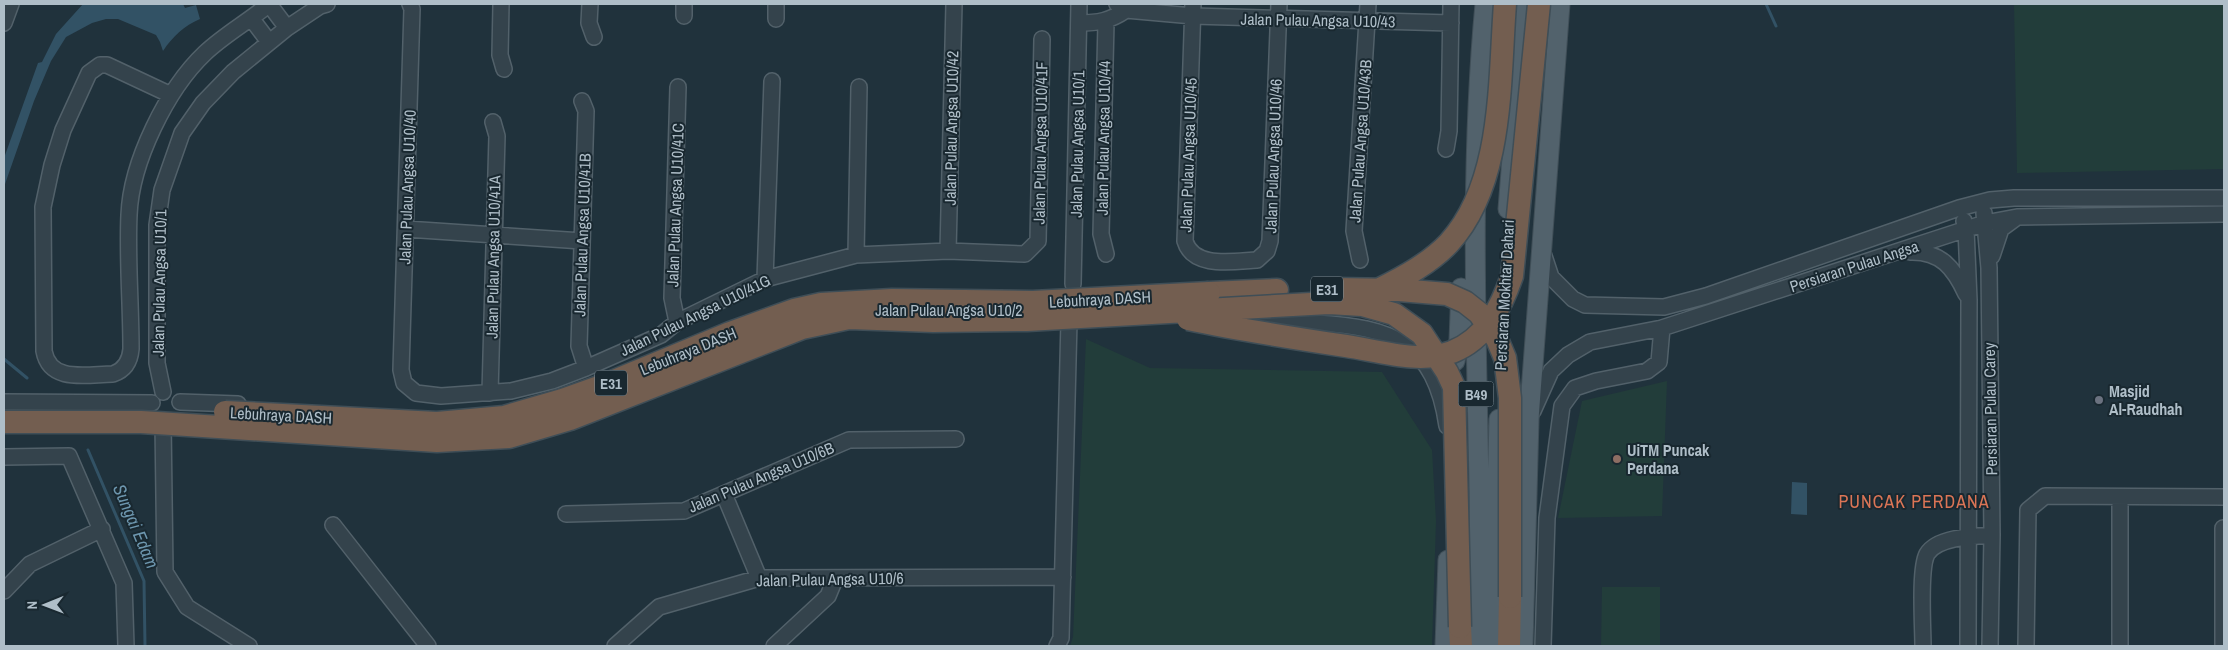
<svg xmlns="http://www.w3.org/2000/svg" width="2228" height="650" font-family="'Archivo Narrow',sans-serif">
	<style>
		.green { fill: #223d3a }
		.water { fill: #325265 }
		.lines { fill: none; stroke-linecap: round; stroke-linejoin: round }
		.stream { stroke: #325265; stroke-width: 3 }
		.minor-casing { stroke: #52616a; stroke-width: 18 }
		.major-casing { stroke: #404f58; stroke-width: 21 }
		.highway-casing { stroke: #3f4e57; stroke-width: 25 }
		.minor { stroke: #34434c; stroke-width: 15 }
		.major { stroke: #52626c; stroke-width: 19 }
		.highway { stroke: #735e50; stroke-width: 22 }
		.highway-bridge-casing { stroke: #3f4e57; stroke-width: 25; stroke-linecap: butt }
		.highway-bridge { stroke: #735e50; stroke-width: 22 }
		.worship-dot { fill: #6b7280; stroke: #192830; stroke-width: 2 }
		.education-dot { fill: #8d6e63; stroke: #192830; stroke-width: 2 }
		.labels { text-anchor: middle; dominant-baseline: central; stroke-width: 4; stroke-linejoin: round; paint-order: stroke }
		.shield { fill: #192830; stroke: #82919a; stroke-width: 1 }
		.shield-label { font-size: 15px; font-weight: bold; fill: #afbec8 }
		.street-label { font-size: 16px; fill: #afbec8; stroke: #192830 }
		.poi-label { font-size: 16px; font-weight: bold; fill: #afbec8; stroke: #192830; text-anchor: start }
		.neighbourhood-label { font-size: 18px; letter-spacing: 1px; fill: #db7556; stroke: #192830 }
		.water-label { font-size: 18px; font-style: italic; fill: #6d96ae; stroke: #192830 }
	</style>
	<rect width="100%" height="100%" fill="#20323c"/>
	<path class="green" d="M2014,4h210v165l-207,4z
		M1086,339l64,29 232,4 50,78 4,71 -4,125h-362l3,-9z
		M1667,381l-5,135 -104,2 24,-117z
		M1602,587h58v59h-59z"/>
	<path class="water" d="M83,4h100l2,4 11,-3 4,14c-16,7 -27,17 -37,32l-3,-9 -4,-7 -38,-16h-12l-14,4 -26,14 -15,24 -17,40 -30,86v-29l34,-95 4,-1 14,-28z
		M1792,482l15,1v32l-16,-1z"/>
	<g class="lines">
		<path class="stream" d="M1766,4l10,22
			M4,359l23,19
			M88,450l56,131 1,65"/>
		<defs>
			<path id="minor" d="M269,4l18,24
				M410,4l2,5 -11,361 3,13 12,10 25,3 70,-5 41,-10 34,-13 75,-33 16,-13 88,-43 91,-24 92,-4 77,3 13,-13 4,-202
				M501,4l-1,51 4,14
				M590,4l-1,19 5,14
				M1193,4l-8,237c8,28 49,20 72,19l10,-9 3,-10 9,-237
				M1126,10l67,6 258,7
				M684,16v-12
				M251,18l18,24
				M776,19v-15
				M1106,22l-5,212 5,20
				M4,23l7,-19
				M1079,23c19,0 31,-2 47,-13l-9,-6
				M171,95l-64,-30h-7l-11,8 -26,57 -11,35 -9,42 1,144c6,33 44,23 69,23 12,-4 17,-13 18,-25 0,-45 -4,-90 -2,-134 2,-53 38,-126 76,-162 18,-17 39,-29 58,-44l4,-5
				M582,101l4,10 -7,235 7,22
				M1446,149l3,-18 2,-127
				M1984,213l5,55 3,267 -2,111
				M1964,221l2,8 3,71 -1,346
				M406,229l176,12
				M948,251l6,-247
				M1910,252c31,-1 44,16 56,42
				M1543,253l8,24 22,22 12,6 79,2 42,-11 253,-88 31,-8 24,-2h210
				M856,255l3,-168
				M1992,256l9,-27 15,-11
				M1360,260l-6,-29 14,-227
				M765,279l7,-198
				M1073,284l6,-280
				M1239,320c25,1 51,2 77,3 76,4 119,20 131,103
				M677,322l-5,-24 6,-211
				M163,392l-6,-29v-138l5,-35 20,-57 21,-30 30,-31 54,-44 33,-22 7,-2
				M490,393l7,-257 -4,-14
				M4,402l148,1
				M180,402l58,2
				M1533,411l18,-40 17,-16 22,-13 72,-14 323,-105 32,-6 207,-3
				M163,422l2,150 22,35 62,39
				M4,457l65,-1 55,127 2,63
				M724,494l35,84
				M2120,497v149
				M566,514l118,-3 165,-71 107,-1
				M333,525l95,121
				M2223,528v118
				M4,591l26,-27 72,-35
				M615,646l44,-39 100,-29 304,-1
				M774,646l54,-50 7,-17
				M1057,646l4,-8 8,-317
				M1543,646l4,-128 15,-112 13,-18 21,-7 51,-10 12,-9 3,-34
				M1923,646c0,-19 -4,-77 4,-92 10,-17 47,-18 65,-19
				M2026,646l2,-136 17,-14 179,1"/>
			<path id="major" d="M1508,209l16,-205
				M1455,361l4,-21 2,-52
				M1445,646l3,-86
				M1476,646c0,-54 4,-108 3,-162 -3,-160 -9,-321 6,-480
				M1493,646l6,-227
				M1523,646l6,-227 31,-415"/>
			<path id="highway" d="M1209,293l68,-3
				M1460,627l1,19
				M1509,646l1,-49"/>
		</defs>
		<use href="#minor" class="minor-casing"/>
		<use href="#major" class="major-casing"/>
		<use href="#highway" class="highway-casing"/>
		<use href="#minor" class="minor"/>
		<use href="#major" class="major"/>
		<use href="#highway" class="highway"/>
		<defs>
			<path id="highway-bridge" d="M1335,289l64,1 48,4 18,8 14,11 18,26 8,19 5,40v199
				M1380,289c24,-12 50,-26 69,-46 55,-60 50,-163 56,-239
				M1188,319c52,11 105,19 158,27 34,5 73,18 106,6 33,-13 49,-44 60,-76l27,-272
				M225,412l212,11 67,-6 58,-17 45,-16 123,-51 64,-23 27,-6 71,-4 141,2 176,-9
				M4,422h137l296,19 72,-4 61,-18 232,-91 47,-10 84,3 94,-1 302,-17 33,2 32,9 28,20 25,38 7,15 6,240"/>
		</defs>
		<use href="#highway-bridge" class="highway-bridge-casing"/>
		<use href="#highway-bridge" class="highway-bridge"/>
	</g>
	<circle class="worship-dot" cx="2099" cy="400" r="5"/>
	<circle class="education-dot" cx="1617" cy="459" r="5"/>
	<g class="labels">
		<g class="shield">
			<rect x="1311" y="276.5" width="32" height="25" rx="4"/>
			<rect x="595" y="370.5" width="32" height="25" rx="4"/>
			<rect x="1458.5" y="381.5" width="35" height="25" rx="4"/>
		</g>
		<g class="shield-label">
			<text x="1327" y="289">E31</text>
			<text x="611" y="383">E31</text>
			<text x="1476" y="394">B49</text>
		</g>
		<g class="street-label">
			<text transform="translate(1318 20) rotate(1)">Jalan Pulau Angsa U10/43</text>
			<text transform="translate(951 128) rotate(-89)">Jalan Pulau Angsa U10/42</text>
			<text transform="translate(1103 138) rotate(-89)">Jalan Pulau Angsa U10/44</text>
			<text transform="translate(1360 141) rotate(-86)">Jalan Pulau Angsa U10/43B</text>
			<text transform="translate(1040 143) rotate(-89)">Jalan Pulau Angsa U10/41F</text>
			<text transform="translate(1077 144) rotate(-89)">Jalan Pulau Angsa U10/1</text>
			<text transform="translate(1188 155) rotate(-88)">Jalan Pulau Angsa U10/45</text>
			<text transform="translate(1273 156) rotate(-88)">Jalan Pulau Angsa U10/46</text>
			<text transform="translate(407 187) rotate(-88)">Jalan Pulau Angsa U10/40</text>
			<text transform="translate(675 205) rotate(-88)">Jalan Pulau Angsa U10/41C</text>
			<text transform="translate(582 235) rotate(-88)">Jalan Pulau Angsa U10/41B</text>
			<text transform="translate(493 257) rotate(-89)">Jalan Pulau Angsa U10/41A</text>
			<text transform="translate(1854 266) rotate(-18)">Persiaran Pulau Angsa</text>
			<text transform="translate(159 283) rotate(-89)">Jalan Pulau Angsa U10/1</text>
			<text transform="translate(1504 295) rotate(-87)">Persiaran Mokhtar Dahari</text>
			<text transform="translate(1100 299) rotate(-3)">Lebuhraya DASH</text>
			<text x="949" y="310">Jalan Pulau Angsa U10/2</text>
			<text transform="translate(695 315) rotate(-26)">Jalan Pulau Angsa U10/41G</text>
			<text transform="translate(688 351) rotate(-22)">Lebuhraya DASH</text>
			<text transform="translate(1990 409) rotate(-91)">Persiaran Pulau Carey</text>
			<text transform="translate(281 415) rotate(3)">Lebuhraya DASH</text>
			<text transform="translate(761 477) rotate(-23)">Jalan Pulau Angsa U10/6B</text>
			<text transform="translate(830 579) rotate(-1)">Jalan Pulau Angsa U10/6</text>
		</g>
		<g class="poi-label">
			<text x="2109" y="391">Masjid<tspan x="2109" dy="18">Al-Raudhah</tspan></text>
			<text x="1627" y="450">UiTM Puncak<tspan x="1627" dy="18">Perdana</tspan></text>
		</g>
		<g class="neighbourhood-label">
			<text x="1914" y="501">PUNCAK PERDANA</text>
		</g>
		<g class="water-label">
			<text transform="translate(136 526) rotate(67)">Sungai Edam</text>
		</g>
	</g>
	<rect width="2228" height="650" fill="none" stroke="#afbec8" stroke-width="10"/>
	<g transform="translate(45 605) rotate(269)" stroke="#192830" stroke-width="4" paint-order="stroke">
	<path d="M0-4L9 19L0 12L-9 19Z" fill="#afbec8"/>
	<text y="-8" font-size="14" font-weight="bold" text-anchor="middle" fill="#afbec8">N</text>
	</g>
</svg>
